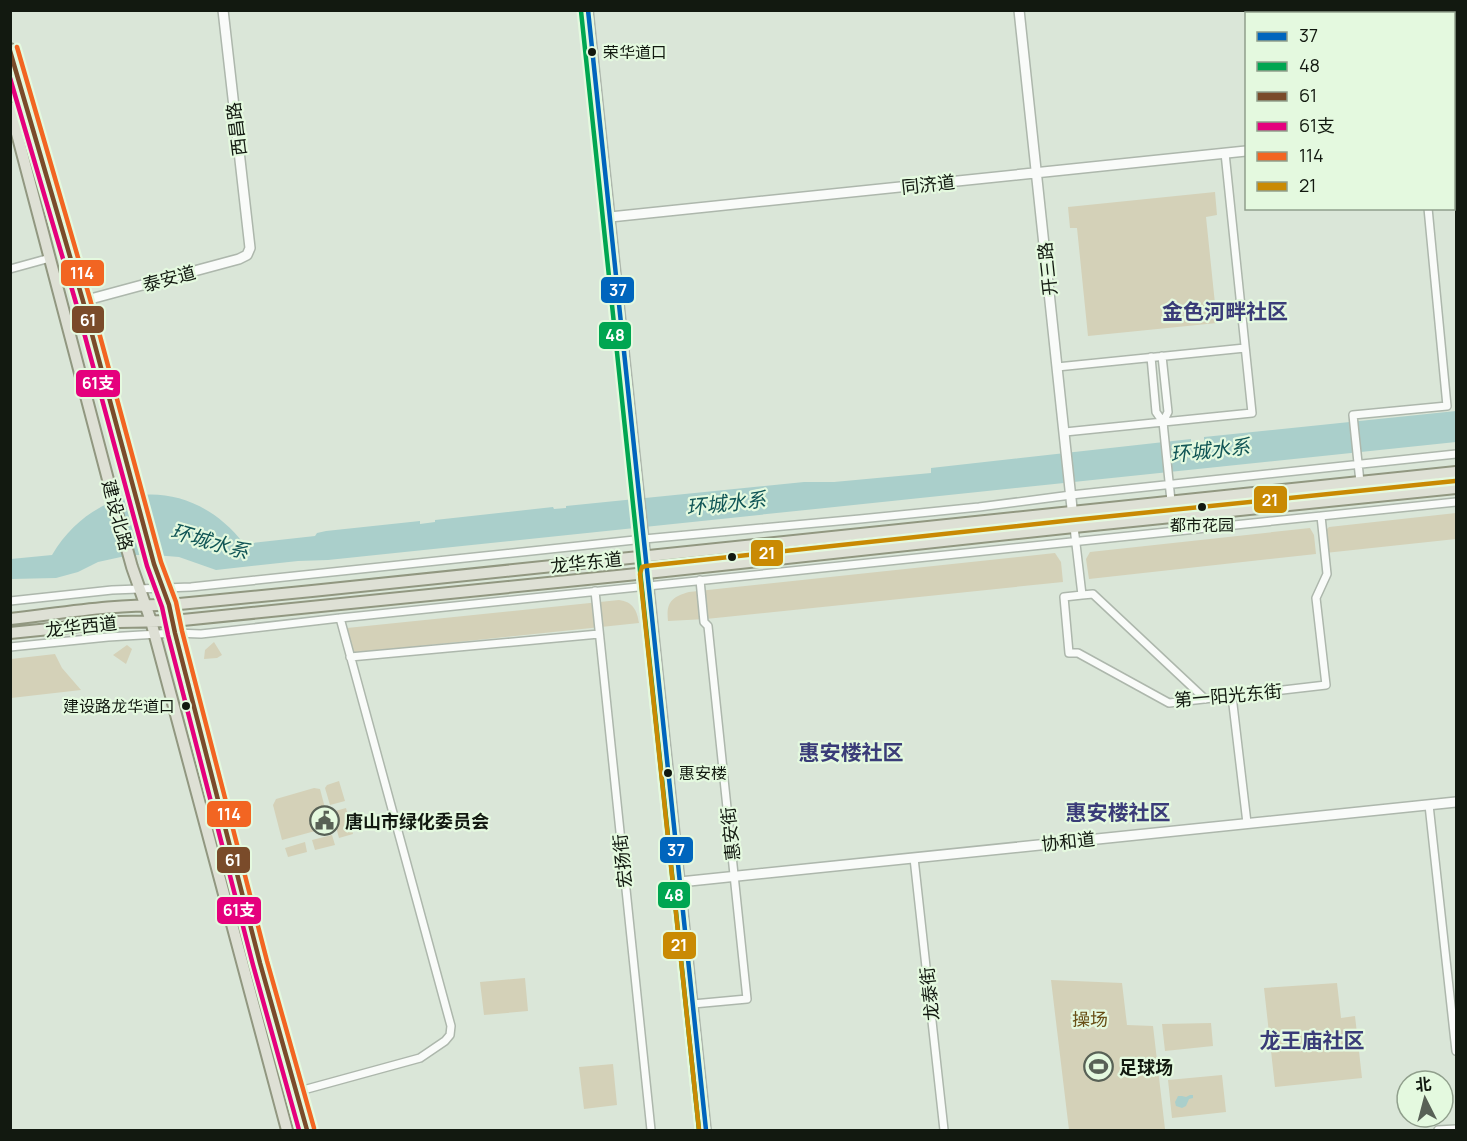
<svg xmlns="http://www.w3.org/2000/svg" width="1467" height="1141" font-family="Manrope,'Noto Sans SC',sans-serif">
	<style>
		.green { fill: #d4d1b8 }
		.water { fill: #aacfcb }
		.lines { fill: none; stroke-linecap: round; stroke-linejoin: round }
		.minor-casing { stroke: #adb7ac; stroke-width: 10 }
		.tertiary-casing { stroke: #adb7ac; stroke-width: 12 }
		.primary-casing { stroke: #919780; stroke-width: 14 }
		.minor { stroke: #f9fbf9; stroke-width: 7 }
		.tertiary { stroke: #f9fbf9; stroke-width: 9 }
		.primary { stroke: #dee0d5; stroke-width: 10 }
		.bus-1-casing { stroke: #e4f9df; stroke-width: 9 }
		.bus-2-casing { stroke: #e4f9df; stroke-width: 9 }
		.bus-3-casing { stroke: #e4f9df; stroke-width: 9 }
		.bus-4-casing { stroke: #e4f9df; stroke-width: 9 }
		.bus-5-casing { stroke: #e4f9df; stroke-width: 9 }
		.bus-6-casing { stroke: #e4f9df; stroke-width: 9 }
		.bus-1 { stroke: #0065bd; stroke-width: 4.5 }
		.bus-2 { stroke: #00a651; stroke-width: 4.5 }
		.bus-3 { stroke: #7a4b2a; stroke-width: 4.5 }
		.bus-4 { stroke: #e5007d; stroke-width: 4.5 }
		.bus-5 { stroke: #f26522; stroke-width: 4.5 }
		.bus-6 { stroke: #c98a03; stroke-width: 4.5 }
		.bus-dot { fill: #121910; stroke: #e4f9df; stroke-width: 2 }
		.labels { text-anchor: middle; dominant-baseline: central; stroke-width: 4.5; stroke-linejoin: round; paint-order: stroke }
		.bus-label { font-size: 16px; fill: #121910; stroke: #e4f9df; text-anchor: start }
		.street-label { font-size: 18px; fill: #121910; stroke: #e4f9df }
		.poi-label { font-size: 18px; font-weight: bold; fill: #121910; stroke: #e4f9df; text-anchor: start }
		.park-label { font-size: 18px; fill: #694f16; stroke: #e4f9df }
		.water-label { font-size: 20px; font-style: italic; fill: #105555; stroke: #e4f9df }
		.quarter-label { font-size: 21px; font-weight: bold; fill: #3a3c78; stroke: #e4f9df }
		.line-badge { stroke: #e4f9df; stroke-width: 2 }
		.badge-label { font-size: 16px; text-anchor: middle; font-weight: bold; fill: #fff }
	</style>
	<rect width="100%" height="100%" fill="#dae6d8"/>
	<path class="green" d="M1215,192l2,23 -11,2 11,106 -129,13 -11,-108h-7l-2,-21z
		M1456,513v26l-131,14 -2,-20 6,-6z
		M1310,528l4,7 2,19 -227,25 -3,-20 4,-7z
		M1055,553l6,9 2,20 -357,37 -38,2c-2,-18 3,-24 21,-29z
		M619,600c14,2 18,10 20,23l-285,30 -7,-25z
		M214,642l8,13 -5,3 -13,1 1,-9z
		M127,645l5,4 -6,15 -13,-9z
		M55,654l7,14 19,22 -70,8v-39z
		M339,781l6,20 -15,4 -5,-17 2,-3z
		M314,788l6,1 10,38 -48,13 -9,-35 3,-6z
		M346,808l7,26 -14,4 -7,-26z
		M332,835l3,10 -20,5 -3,-10z
		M305,842l2,10 -19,5 -3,-9z
		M525,978l3,33 -44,4 -4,-33z
		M1051,980l71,3 5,42 26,1 12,103 -19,1h-77z
		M1337,983l4,35 14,-2 7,62 -87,9 -11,-99z
		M1211,1023l2,23 -48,5 -3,-27z
		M613,1064l4,41 -33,4 -5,-42z
		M1222,1075l4,37 -54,6 -4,-38z"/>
	<path class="water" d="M1456,411v31l-1128,118 -30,1 -82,9 -37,-13 -25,-2h-24l-32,7 -20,10 -22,6 -45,1v-20l41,-4c45,-76 139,-81 192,-11l71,-8 2,-3 9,-2 94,-10v3l15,-2v-2l118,-13 1,2 12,-1v-2l238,-24h30l97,-9v-5l260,-29v5l13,-2v-5z
		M1190,1095h3v3l-4,1 -3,7 -4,2 -6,-2 -1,-4 3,-6h4l4,1z"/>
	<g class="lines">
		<defs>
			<path id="minor" d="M1380,10l1,4
				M10,269l40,-11
				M1162,356l6,56 -5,10 8,79
				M1151,357l5,55 7,10
				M1057,367l188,-19
				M1065,432l187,-19 -27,-260
				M1360,482l-7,-67 94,-9 -19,-198
				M1074,527l8,68 -18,2 5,56h9l91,50 157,-18 -10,-87 11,-24 -6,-58
				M595,591l56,539
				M1082,595l11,-1 112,105
				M10,601l102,-11 79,-3 453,-48 216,-20 119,-12 92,-12 385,-41
				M10,647l98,-10 67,-4 26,1 139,-16 1116,-116
				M350,657l249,-23
				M1232,696l15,127
				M1429,805l27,246
				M914,858l30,272
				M693,1004l54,-5 -39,-373 -4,-4 -4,-42
				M296,1092l124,-34 25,-17 5,-6 1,-9 -111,-408
				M1438,1130l18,-1"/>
			<path id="tertiary" d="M588,10l118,1120
				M1019,10l55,517
				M1454,129h2
				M610,217l636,-66
				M83,301l156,-42 8,-4 3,-7 -27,-238
				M680,882l776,-80"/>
			<path id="primary" d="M10,49l73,252 51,185 20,78 15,41 6,28 85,330 47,167
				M10,107l101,384 21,76 19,54 136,509
				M10,619c53,-6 106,-15 159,-14l143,-14 1144,-119
				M10,633l109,-11 54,-1 474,-48 427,-46 382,-39"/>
		</defs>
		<use href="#minor" class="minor-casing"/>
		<use href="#tertiary" class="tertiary-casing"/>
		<use href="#primary" class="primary-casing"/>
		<use href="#minor" class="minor"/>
		<use href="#tertiary" class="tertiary"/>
		<use href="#primary" class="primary"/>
		<defs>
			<path id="bus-1" d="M588,10l118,1120"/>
			<path id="bus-2" d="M581,11l118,1119"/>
			<path id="bus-3" d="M10,51l73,250 71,263 15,41 6,28 85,330 47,167"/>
			<path id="bus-4" d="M10,78l66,225 71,263 15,41 6,28 85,330 46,165"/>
			<path id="bus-5" d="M17,47l73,252 71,263 15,40 6,29 85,330 47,167"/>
			<path id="bus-6" d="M699,1130l-59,-556 2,-7 4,-1 427,-46 382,-39"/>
		</defs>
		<use href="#bus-1" class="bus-1-casing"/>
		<use href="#bus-2" class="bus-2-casing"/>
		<use href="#bus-3" class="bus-3-casing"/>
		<use href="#bus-4" class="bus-4-casing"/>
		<use href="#bus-5" class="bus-5-casing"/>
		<use href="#bus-6" class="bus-6-casing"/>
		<use href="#bus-1" class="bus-1"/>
		<use href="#bus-2" class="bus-2"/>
		<use href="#bus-3" class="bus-3"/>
		<use href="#bus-4" class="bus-4"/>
		<use href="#bus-5" class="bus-5"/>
		<use href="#bus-6" class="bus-6"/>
	</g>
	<defs>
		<symbol id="civic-ring" viewBox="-11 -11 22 22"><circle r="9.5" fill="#e4f9df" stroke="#586156" stroke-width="1.5"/><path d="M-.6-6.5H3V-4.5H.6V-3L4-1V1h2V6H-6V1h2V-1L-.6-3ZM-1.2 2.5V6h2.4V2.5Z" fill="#586156"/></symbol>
		<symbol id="stadium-ring" viewBox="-11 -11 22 22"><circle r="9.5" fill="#e4f9df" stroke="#586156" stroke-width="1.5"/><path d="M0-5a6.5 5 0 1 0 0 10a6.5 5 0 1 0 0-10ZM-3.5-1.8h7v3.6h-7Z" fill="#586156"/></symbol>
	</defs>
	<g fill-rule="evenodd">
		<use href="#civic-ring" x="308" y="804" width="33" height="33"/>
		<use href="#stadium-ring" x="1082" y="1050" width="33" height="33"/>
	</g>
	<g class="bus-dot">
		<circle cx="592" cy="52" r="5"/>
		<circle cx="1202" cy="507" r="5"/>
		<circle cx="732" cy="557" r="5"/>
		<circle cx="186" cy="706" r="5"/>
		<circle cx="668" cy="773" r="5"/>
	</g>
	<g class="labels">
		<g class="bus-label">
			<text x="603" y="52">荣华道口</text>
			<text x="1202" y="525" text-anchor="middle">都市花园</text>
			<text x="175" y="706" text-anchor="end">建设路龙华道口</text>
			<text x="679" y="773">惠安楼</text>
		</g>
		<g class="street-label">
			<text transform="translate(236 129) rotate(-97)">西昌路</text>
			<text transform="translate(928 184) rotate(-6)">同济道</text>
			<text transform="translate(1047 269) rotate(-96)">开三路</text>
			<text transform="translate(169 278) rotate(-15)">泰安道</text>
			<text transform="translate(118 515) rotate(75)">建设北路</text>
			<text transform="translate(586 562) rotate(-6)">龙华东道</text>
			<text transform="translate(81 626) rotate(-6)">龙华西道</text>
			<text transform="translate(1228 695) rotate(-5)">第一阳光东街</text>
			<text transform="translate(730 834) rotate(-96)">惠安街</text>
			<text transform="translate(1068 841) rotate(-6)">协和道</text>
			<text transform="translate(622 861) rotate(-96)">宏扬街</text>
			<text transform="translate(929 994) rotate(-96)">龙泰街</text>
		</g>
		<g class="poi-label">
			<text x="345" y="821">唐山市绿化委员会</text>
			<text x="1119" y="1067">足球场</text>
		</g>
		<g class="park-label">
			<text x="1090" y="1019">操场</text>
		</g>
		<g class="water-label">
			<text transform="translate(1210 450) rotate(-6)">环城水系</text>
			<text transform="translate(726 503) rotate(-6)">环城水系</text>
			<text transform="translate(210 541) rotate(16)">环城水系</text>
		</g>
		<g class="quarter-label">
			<text x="1225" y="311">金色河畔社区</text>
			<text x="851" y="752">惠安楼社区</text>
			<text x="1118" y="812">惠安楼社区</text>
			<text x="1312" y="1040">龙王庙社区</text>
		</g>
	</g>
	<g class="line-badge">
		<rect x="60" y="259" width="45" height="28" rx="6" fill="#f26522"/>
		<rect x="600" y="276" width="35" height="28" rx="6" fill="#0065bd"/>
		<rect x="71" y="305" width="34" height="29" rx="6" fill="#7a4b2a"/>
		<rect x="598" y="321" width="34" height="29" rx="6" fill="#00a651"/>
		<rect x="75" y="369" width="46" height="29" rx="6" fill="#e5007d"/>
		<rect x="1253" y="485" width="35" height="29" rx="6" fill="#c98a03"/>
		<rect x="750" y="539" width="34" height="28" rx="6" fill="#c98a03"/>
		<rect x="206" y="800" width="46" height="28" rx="6" fill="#f26522"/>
		<rect x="659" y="836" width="35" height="28" rx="6" fill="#0065bd"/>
		<rect x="216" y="846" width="35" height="28" rx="6" fill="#7a4b2a"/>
		<rect x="657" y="881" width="34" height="28" rx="6" fill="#00a651"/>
		<rect x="216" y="896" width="46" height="29" rx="6" fill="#e5007d"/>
		<rect x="662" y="931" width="35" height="29" rx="6" fill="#c98a03"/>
	</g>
	<g class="badge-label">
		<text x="82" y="279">114</text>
		<text x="618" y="296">37</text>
		<text x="88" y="326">61</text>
		<text x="615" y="341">48</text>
		<text x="98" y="389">61支</text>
		<text x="1270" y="506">21</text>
		<text x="767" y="559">21</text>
		<text x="229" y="820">114</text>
		<text x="676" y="856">37</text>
		<text x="233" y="866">61</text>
		<text x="674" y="901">48</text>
		<text x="239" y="916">61支</text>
		<text x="679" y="951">21</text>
	</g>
	<rect width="1467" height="1141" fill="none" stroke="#121910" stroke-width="24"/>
	<rect x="1245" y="12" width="210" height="198" fill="#e4f9df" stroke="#909f8c" stroke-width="1.5"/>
	<rect x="1257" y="32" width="30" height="9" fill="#0065bd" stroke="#909f8c" stroke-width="1.5"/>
	<text x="1299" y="42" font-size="18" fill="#121910">37</text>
	<rect x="1257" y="62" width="30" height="9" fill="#00a651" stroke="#909f8c" stroke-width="1.5"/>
	<text x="1299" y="72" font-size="18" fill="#121910">48</text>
	<rect x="1257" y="92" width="30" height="9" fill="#7a4b2a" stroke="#909f8c" stroke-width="1.5"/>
	<text x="1299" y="102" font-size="18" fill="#121910">61</text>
	<rect x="1257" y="122" width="30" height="9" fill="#e5007d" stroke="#909f8c" stroke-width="1.5"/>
	<text x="1299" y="132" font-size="18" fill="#121910">61支</text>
	<rect x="1257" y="152" width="30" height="9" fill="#f26522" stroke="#909f8c" stroke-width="1.5"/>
	<text x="1299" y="162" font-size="18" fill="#121910">114</text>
	<rect x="1257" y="182" width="30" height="9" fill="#c98a03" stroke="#909f8c" stroke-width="1.5"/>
	<text x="1299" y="192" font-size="18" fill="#121910">21</text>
	<g transform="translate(1425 1099) rotate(354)"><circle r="28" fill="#e4f9df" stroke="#909f8c" stroke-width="1.5"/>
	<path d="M0-4.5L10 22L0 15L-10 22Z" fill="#586156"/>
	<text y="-9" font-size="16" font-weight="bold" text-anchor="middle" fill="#121910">北</text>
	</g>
</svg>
